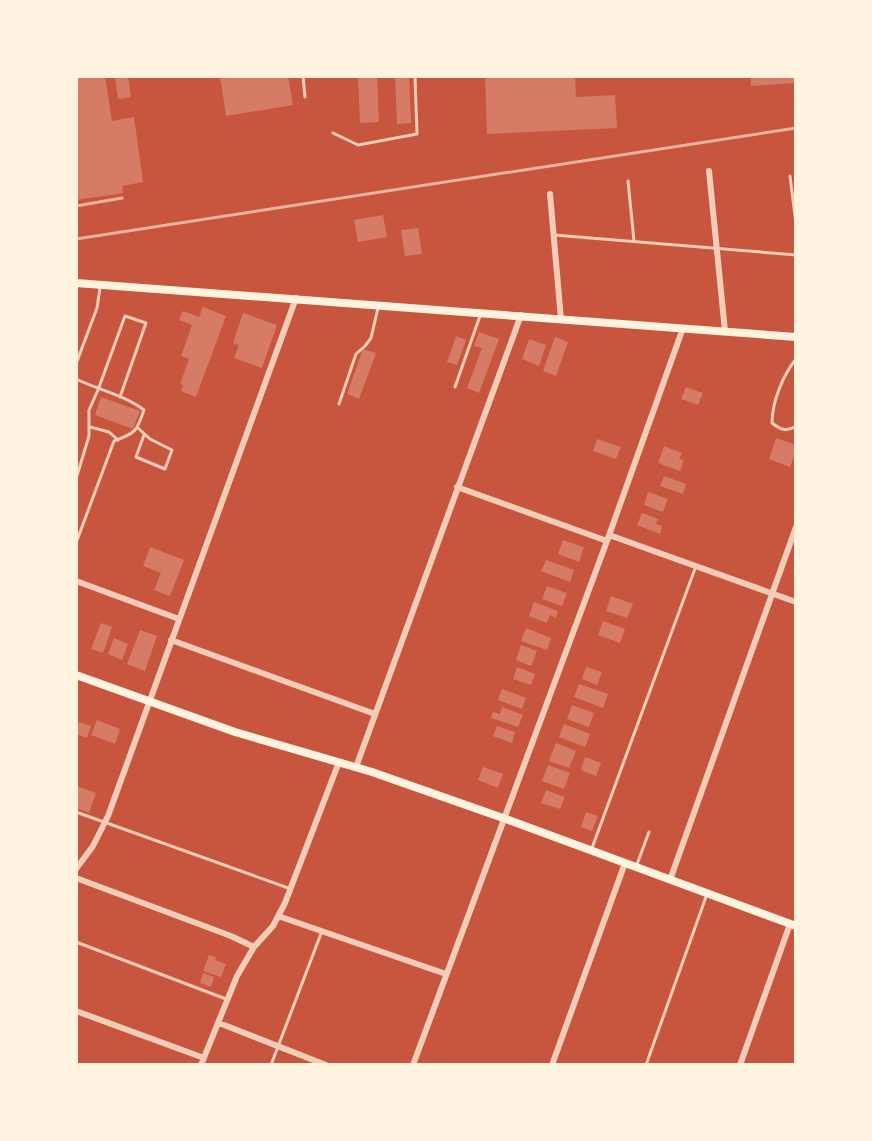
<svg xmlns="http://www.w3.org/2000/svg" width="872" height="1141" font-family="'PT Sans Narrow',sans-serif">
	<style>
		.building { fill: #d67c66 }
		.lines { fill: none; stroke-linecap: round; stroke-linejoin: round }
		.service { stroke: #f1ccb7; stroke-width: 3 }
		.minor { stroke: #f1ccb7; stroke-width: 6 }
		.secondary { stroke: #fff3e0; stroke-width: 8 }
		.rail { stroke: #e9b49f; stroke-width: 3 }
	</style>
	<rect width="100%" height="100%" fill="#c8553d"/>
	<path class="building" d="M76,76h29l7,45 22,-4 9,65 -21,4 1,7 -47,7z
		M115,76h13l3,21 -13,2z
		M220,76h68l5,29 -67,11z
		M358,76h19l2,46 -19,1z
		M395,76h14l2,47 -14,1z
		M485,76h90l1,21 39,-2 2,33 -130,6z
		M751,76h45v7l-45,3z
		M383,215l4,22 -29,5 -4,-22z
		M418,228l4,26 -17,2 -4,-26z
		M203,307l23,9 -30,81 -15,-6 2,-6 -3,-1 9,-25 -8,-3 11,-31 -13,-5 4,-9 16,6z
		M243,313l34,12 -15,43 -28,-10 5,-13 -6,-2z
		M479,332l20,7 -20,54 -12,-5 15,-40 -8,-2z
		M456,336l10,4 -9,25 -10,-3z
		M555,337l13,5 -12,34 -13,-5z
		M529,339l17,6 -7,21 -17,-7z
		M363,349l13,4 -17,46 -12,-5z
		M686,387l17,6 -5,12 -17,-6z
		M101,397l39,14 -7,18 -38,-14z
		M776,438l20,7v6l-6,16 -21,-8z
		M597,439l24,8 -5,12 -23,-8z
		M664,446l18,7 -3,6 5,1 -4,11 -22,-8z
		M664,476l22,8 -3,10 -23,-8z
		M648,492l20,7 -5,13 -19,-7z
		M642,513l16,6 -2,5 6,2 -2,8 -23,-9z
		M563,540l21,7 -5,15 -21,-8z
		M150,547l34,13 -14,36 -16,-6 7,-17 -18,-7z
		M546,560l28,10 -4,12 -29,-11z
		M547,586l20,7 -5,13 -20,-7z
		M611,596l22,8 -6,14 -21,-7z
		M534,602l24,9 -2,7 -6,-3 -3,8 -18,-7z
		M603,621l22,8 -5,14 -22,-8z
		M101,623l11,4 -9,26 -12,-4z
		M526,628l25,10 -4,12 -26,-9z
		M140,630l17,6 -12,35 -18,-7z
		M114,638l14,6 -6,16 -14,-6z
		M521,645l16,6 -6,15 -15,-6z
		M517,667l18,7 -4,11 -18,-6z
		M586,667l16,5 -5,13 -15,-6z
		M579,684l29,10 -5,14 -29,-11z
		M502,689l24,9 -4,11 -24,-9z
		M572,705l22,8 -5,14 -22,-8z
		M502,707l21,8 -5,12 -27,-9 2,-6 7,2z
		M97,720l23,9 -5,15 -24,-9z
		M79,722l12,4 -4,12 -11,-4z
		M564,724l26,10 -5,13 -26,-10z
		M497,726l18,6 -3,11 -19,-7z
		M556,743l20,8 -7,17 -20,-7z
		M585,757l16,6 -5,13 -15,-6z
		M548,765l22,8 -6,16 -22,-8z
		M483,767l20,7 -5,14 -20,-8z
		M76,786l20,7 -7,20 -13,-5z
		M546,790l19,7 -5,12 -19,-6z
		M586,812l12,4 -6,15 -11,-4z
		M209,955l7,2 -1,3 11,4 -5,13 -18,-6z
		M203,973l11,4 -3,10 -11,-4z"/>
	<g class="lines">
		<path class="service" d="M303,76l2,21
			M333,133l25,12 59,-11 -2,-58
			M790,176l6,48
			M628,181l6,60
			M554,235l242,20
			M796,359c-13,16 -24,43 -24,64 9,7 14,9 24,3
			M76,364l21,-56 3,-20
			M76,379c23,11 48,16 68,31 -7,21 -8,23 -30,31l-38,102
			M455,387l25,-71
			M339,404l17,-50 9,-8 6,-8 7,-30
			M90,427l19,5 9,8
			M138,428l12,11 22,11 -7,19 -29,-12 8,-22
			M76,479l13,-43v-26l9,-20 27,-74 21,7 -26,74
			M76,812l215,77
			M592,848l104,-282
			M636,867l13,-35
			M76,942l150,57
			M271,1065l51,-134
			M646,1065l61,-171"/>
		<path class="minor" d="M709,171l16,160
			M550,194l11,125
			M457,487l150,54
			M609,535l187,67
			M76,581l103,38
			M171,640l204,74
			M356,767l165,-452
			M76,869l17,-23 15,-30 188,-518
			M76,878l155,58 23,11
			M670,880l126,-353
			M278,916l168,58
			M76,1011l128,47
			M219,1023l107,42
			M201,1065l36,-89 17,-29 19,-21 12,-23 54,-141
			M413,1065l194,-524 76,-213
			M552,1065l73,-202
			M740,1065l50,-141"/>
		<path class="secondary" d="M76,283l720,54
			M76,675l159,57 137,40 131,46 293,108"/>
		<path class="rail" d="M76,206l46,-8
			M76,239l720,-111"/>
	</g>
	<rect width="872" height="1141" fill="none" stroke="#fff3e0" stroke-width="156"/>
</svg>
